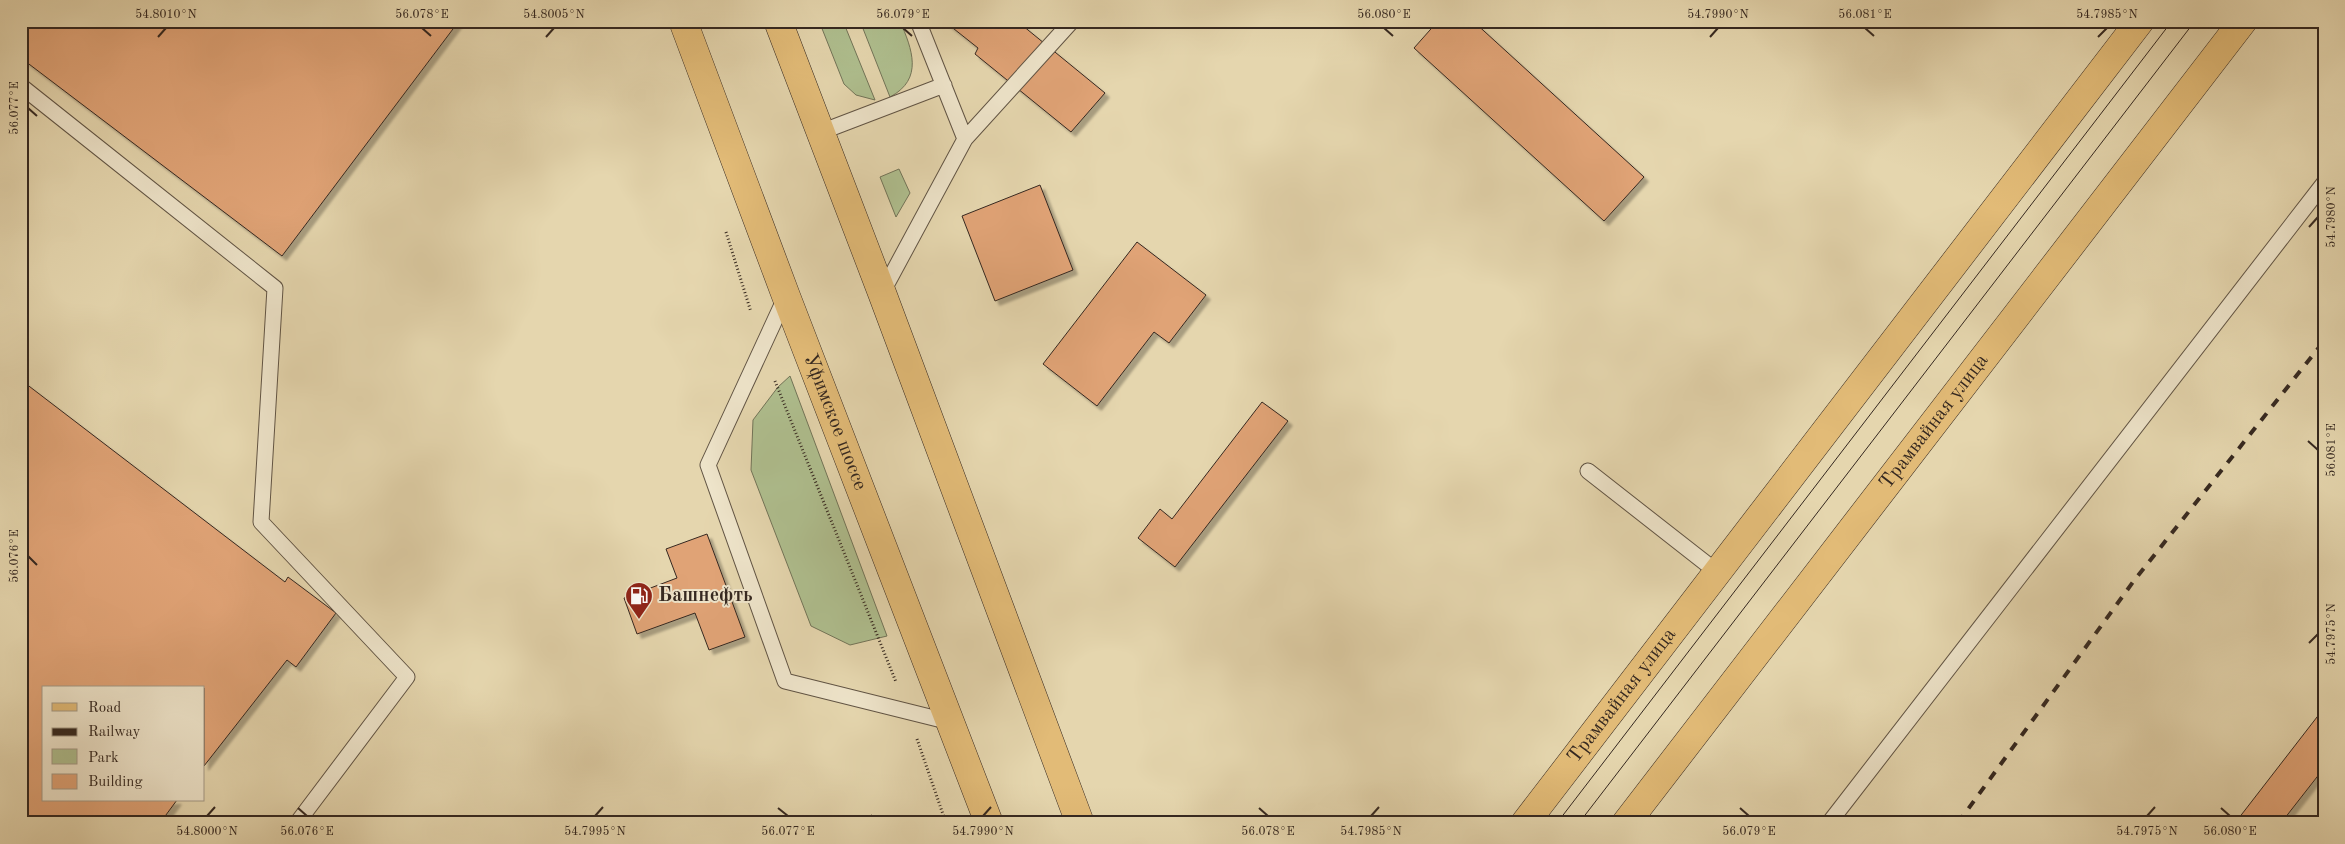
<svg xmlns="http://www.w3.org/2000/svg" width="2345" height="844" font-family="'Old Standard TT',serif">
	<style>
		.green { fill: #afbf8f; stroke: #727458 }
		.building { fill: #e0a376; stroke: #352820; filter: url(#shadow) }
		.lines { fill: none; stroke-linecap: round; stroke-linejoin: round }
		.lane-casing { stroke: #615444; stroke-width: 17 }
		.primary-casing { stroke: #352820; stroke-width: 29 }
		.path { stroke: #352820; stroke-width: 3; stroke-dasharray: 1 2.5; stroke-linecap: butt }
		.lane { stroke: #eee4ca; stroke-width: 15 }
		.primary { stroke: #e2bb77; stroke-width: 28 }
		.tram { stroke: #352820; stroke-width: 1 }
		.rail { stroke: #352820; stroke-width: 4; stroke-dasharray: 9 9; stroke-linecap: butt }
		.ticks { fill: none; stroke: #352820; stroke-width: 2 }
		.labels { text-anchor: middle; dominant-baseline: central; stroke-width: 4; stroke-linejoin: round; paint-order: stroke }
		.street-label { font-size: 20px; fill: #352820; stroke: #eee4ca }
		.poi-label { font-size: 20px; font-weight: bold; fill: #352820; stroke: #eee4ca; text-anchor: start }
		.neatline { fill: none; stroke: #352820; stroke-width: 2 }
		.ticks-label { font-size: 12px; text-anchor: middle; fill: #352820 }
	</style>
	<defs>
		<filter id="shadow"><feDropShadow dx="4.5" dy="4.5" stdDeviation="1" flood-color="#0004"/></filter>
	</defs>
	<rect width="100%" height="100%" fill="#e5d6ae"/>
	<filter id="stains"><feTurbulence type="fractalNoise" baseFrequency=".004" numOctaves="4"/><feColorMatrix values="0 0 0 0 .2 0 0 0 0 .09 0 0 0 0 .02 0 0 0 .5 -.17"/></filter>
	<radialGradient id="worn" r=".72"><stop offset=".6" stop-color="#630" stop-opacity="0"/><stop offset="1" stop-color="#630" stop-opacity=".3"/></radialGradient>
	<path class="green" d="M819,21h24l32,79 -19,-5 -12,-11z
		M860,21h40c12,28 24,58 -10,76z
		M899,169l11,24 -14,24 -16,-40z
		M790,376l97,260 -37,9 -39,-19 -60,-156 2,-50 25,-33z"/>
	<path class="building" d="M21,21h438l-177,235 -261,-198z
		M944,21h73l88,72 -34,39 -96,-78 3,-6z
		M1438,21h35l171,156 -40,44 -190,-173z
		M1040,185l33,85 -78,31 -33,-85z
		M1137,242l69,53 -37,48 -15,-11 -57,74 -54,-42z
		M21,380l264,202 3,-5 48,36 -40,54 -9,-7 -83,106v-78h-160v112h133l-17,23h-139z
		M1262,402l26,19 -113,146 -37,-29 22,-29 12,10z
		M707,534l38,103 -36,13 -14,-37 -58,21 -13,-36 53,-20 -11,-29z
		M2324,708v60l-43,55h-46z
		M2324,814v9h-7z
		M872,815l3,8h-24z"/>
	<g class="lines">
		<defs>
			<path id="lane" d="M21,86l254,202 -14,234 146,155 -110,146
				M821,132l123,-47
				M965,139l107,-118
				M882,293l83,-154 -47,-118
				M786,296l-78,169 77,216 165,41
				M1588,471l129,101
				M1829,823l495,-640"/>
			<g id="primary">
				<path id="s1" d="M683,21l103,275 203,527"/>
				<path d="M778,21l104,272 198,530"/>
				<path id="s2" d="M1525,823l615,-802"/>
				<path id="s3" d="M1626,823l617,-802"/>
			</g>
		</defs>
		<use href="#lane" class="lane-casing"/>
		<use href="#primary" class="primary-casing"/>
		<path class="path" d="M726,232l25,80
			M775,381l121,301
			M917,739l29,84"/>
		<use href="#lane" class="lane"/>
		<use href="#primary" class="primary"/>
		<path class="tram" d="M1557,823l615,-802
			M1579,823l616,-802"/>
		<path class="rail" d="M1958,823l175,-241 191,-241"/>
	</g>
	<path class="ticks" d="M422,28l9,8M903,28l9,8M1384,28l9,8M1865,28l9,8M158,37l8,-9M546,37l8,-9M1710,37l8,-9M2098,37l9,-9M28,108l9,8M2309,227l9,-10M2308,441l10,9M28,556l9,9M2309,643l9,-9M298,808l9,8M778,808l10,8M1259,808l9,8M1740,808l9,8M2221,808l9,8M207,816l8,-9M595,816l8,-9M983,816l8,-9M1371,816l8,-9M2147,816l8,-9"/>
	<defs>
		<symbol id="fuel-pin" viewBox="-11 -11 22 30"><path d="M0 17L-7.5 6A9.5 9.5 0 1 1 7.5 6Z" fill="#8f2418" stroke="#eee4ca"/><path d="M-5.5-6h7V0h2V4h1.3V-2.5L3-4.5l.8-.8L6-3V5H2.5V1h-1V6h-7ZM-4.2-4.7v3.2H.2V-4.7Z" fill="#fff"/></symbol>
	</defs>
	<g fill-rule="evenodd">
		<use href="#fuel-pin" x="623" y="580" width="32" height="43"/>
	</g>
	<g class="labels">
		<g class="street-label">
			<text stroke="none"><textPath href="#s3" startOffset="506">Трамвайная улица</textPath></text>
			<text stroke="none"><textPath href="#s1" startOffset="429">Уфимское шоссе</textPath></text>
			<text stroke="none"><textPath href="#s2" startOffset="160">Трамвайная улица</textPath></text>
		</g>
		<g class="poi-label">
			<text x="658" y="596">Башнефть</text>
		</g>
	</g>
	<rect width="2345" height="844" fill="none" stroke="#e5d6ae" stroke-width="55"/>
	<rect x="42" y="686" width="162" height="115" fill="#eee4ca" stroke="#a49986"/>
	<rect x="52" y="703" width="25" height="8" fill="#e2bb77" stroke="#a49986"/>
	<text x="88" y="712" font-size="15" fill="#352820">Road</text>
	<rect x="52" y="728" width="25" height="8" fill="#352820" stroke="#a49986"/>
	<text x="88" y="736" font-size="15" fill="#352820">Railway</text>
	<rect x="52" y="749" width="25" height="15" fill="#afbf8f" stroke="#a49986"/>
	<text x="88" y="762" font-size="15" fill="#352820">Park</text>
	<rect x="52" y="774" width="25" height="15" fill="#e0a376" stroke="#a49986"/>
	<text x="88" y="786" font-size="15" fill="#352820">Building</text>
	<rect x="28" y="28" width="2290" height="788" class="neatline"/>
	<g class="ticks-label">
		<text x="166" y="18">54.8010°N</text>
		<text x="422" y="18">56.078°E</text>
		<text x="554" y="18">54.8005°N</text>
		<text x="903" y="18">56.079°E</text>
		<text x="1384" y="18">56.080°E</text>
		<text x="1718" y="18">54.7990°N</text>
		<text x="1865" y="18">56.081°E</text>
		<text x="2107" y="18">54.7985°N</text>
		<text transform="translate(14 108) rotate(-90)" y="4">56.077°E</text>
		<text transform="translate(2331 217) rotate(-90)" y="4">54.7980°N</text>
		<text transform="translate(2331 450) rotate(-90)" y="4">56.081°E</text>
		<text transform="translate(14 556) rotate(-90)" y="4">56.076°E</text>
		<text transform="translate(2331 634) rotate(-90)" y="4">54.7975°N</text>
		<text x="207" y="835">54.8000°N</text>
		<text x="307" y="835">56.076°E</text>
		<text x="595" y="835">54.7995°N</text>
		<text x="788" y="835">56.077°E</text>
		<text x="983" y="835">54.7990°N</text>
		<text x="1268" y="835">56.078°E</text>
		<text x="1371" y="835">54.7985°N</text>
		<text x="1749" y="835">56.079°E</text>
		<text x="2147" y="835">54.7975°N</text>
		<text x="2230" y="835">56.080°E</text>
	</g>
	<rect width="100%" height="100%" filter="url(#stains)"/>
	<rect width="100%" height="100%" fill="url(#worn)"/>
</svg>
